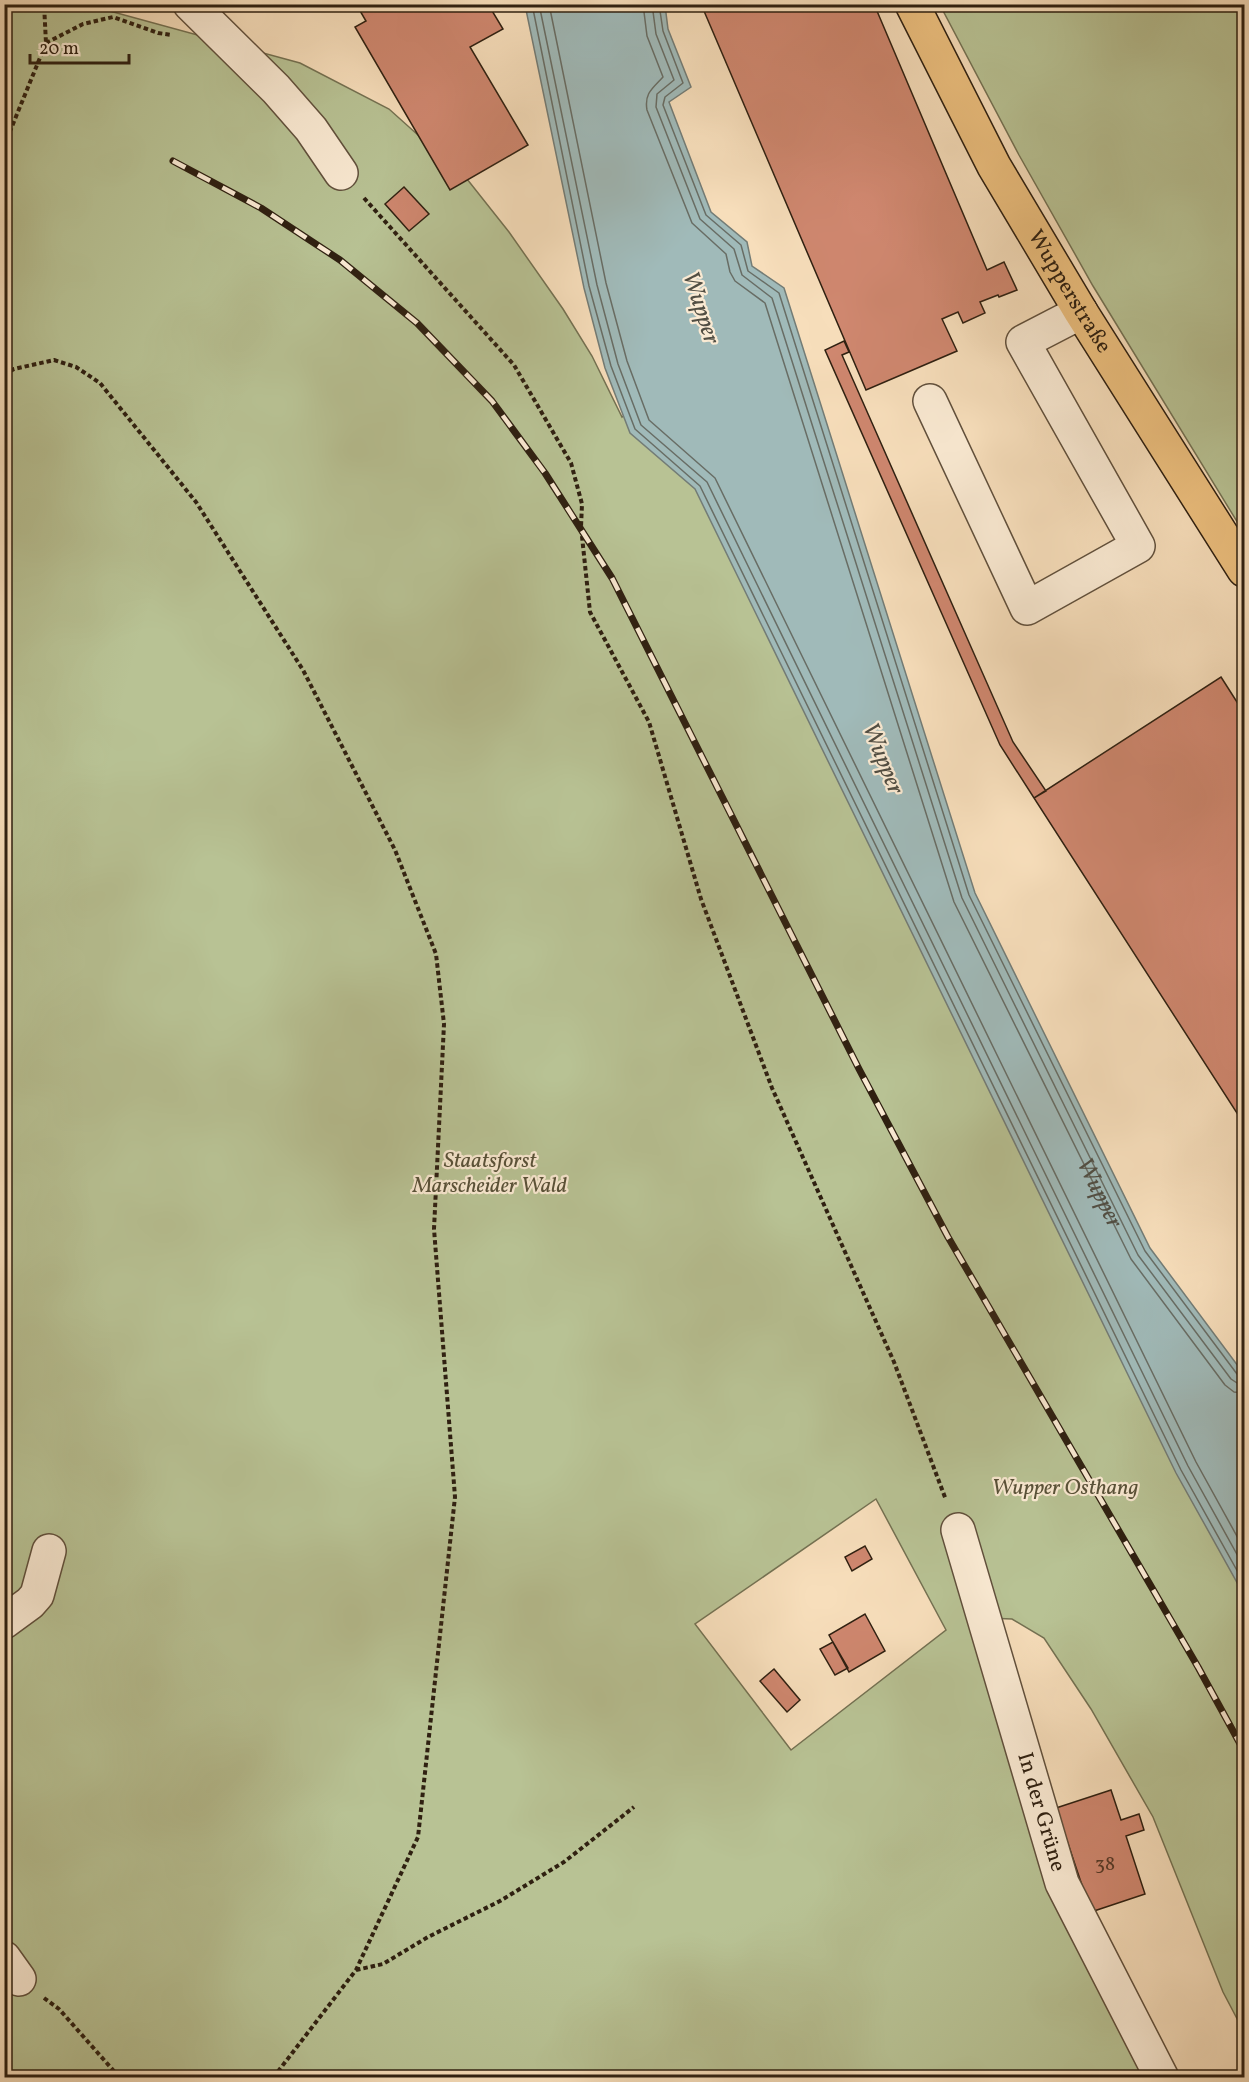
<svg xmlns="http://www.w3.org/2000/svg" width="1249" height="2082" font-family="Vollkorn,serif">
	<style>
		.green { fill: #b8c294; stroke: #747152; stroke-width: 1.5; fill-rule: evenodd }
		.water { fill: #a0bab9; stroke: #737c76; stroke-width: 1.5 }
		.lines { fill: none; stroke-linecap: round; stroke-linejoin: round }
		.shore { stroke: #686d65; stroke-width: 1.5 }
		.building { fill: #cf876f; stroke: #2f2011; stroke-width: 1.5 }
		.minor-casing { stroke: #61503c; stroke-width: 36 }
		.major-casing { stroke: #2f2011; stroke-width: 36 }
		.path { stroke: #2f2011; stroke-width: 4; stroke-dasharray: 4.5 3; stroke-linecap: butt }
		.minor { stroke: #faead3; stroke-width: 33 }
		.major { stroke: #ecbf7e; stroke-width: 33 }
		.rail-casing { stroke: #2f2011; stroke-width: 7 }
		.rail { stroke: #faead3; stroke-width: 4.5; stroke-dasharray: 14; stroke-linecap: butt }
		.labels { text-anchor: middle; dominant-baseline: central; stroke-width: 4.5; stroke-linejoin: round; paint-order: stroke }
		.number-label { font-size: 20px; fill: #573a28 }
		.street-label { font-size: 22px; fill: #2f2011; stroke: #faead3 }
		.park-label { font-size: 22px; font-style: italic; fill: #585138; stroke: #faead3 }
		.water-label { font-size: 24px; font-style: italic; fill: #514e43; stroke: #faead3 }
	</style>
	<rect width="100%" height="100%" fill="#f7debb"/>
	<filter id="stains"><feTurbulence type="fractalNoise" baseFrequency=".00333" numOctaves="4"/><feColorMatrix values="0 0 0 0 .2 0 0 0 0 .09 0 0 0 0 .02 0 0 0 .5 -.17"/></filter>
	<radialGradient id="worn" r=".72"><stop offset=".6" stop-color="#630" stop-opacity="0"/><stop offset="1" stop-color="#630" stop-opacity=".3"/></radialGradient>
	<path class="green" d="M84,4l216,59 89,46 78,70 42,53 54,77 29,47 30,61 74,-60 548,1166v509l-21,-40 -70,-175 -62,-108 -47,-71 -32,-19 -25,-1 76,267 103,192 -1161,1 -1,-2073zM876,1499l70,131 -155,120 -96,-126z
		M940,5h304v528l-151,-247 -74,-131z"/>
	<path class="water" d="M525,5h140l3,24 23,58 -22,15 42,110 36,30 5,24 32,22 191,605 175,355 94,126v221l-68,-122 -481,-984 -65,-56 -25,-65 -21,-80z"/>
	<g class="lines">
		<g class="shore">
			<path d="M532,4l57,282 22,80 24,63 65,57 481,984 63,113"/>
			<path d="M539,4l58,281 21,79 23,61 66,57 481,984 56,101"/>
			<path d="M549,4l57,279 21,78 22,59 66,58 481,984 48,87"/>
			<path id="s1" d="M643,4l4,32 16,41c-10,11 -19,16 -16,33l45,113 34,31 4,18 5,9 30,22 189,599 177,357 94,126 9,7 10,1"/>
			<path d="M652,4l4,30 18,46 -17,14 -1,13 44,112 34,30 8,26 30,23 190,600 176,357 93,124 6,4 7,1"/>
			<path d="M659,4l4,27 20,52 -18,14 -2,8 43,110 35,30 7,26 31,22 190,602 176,356 92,123 7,3"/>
		</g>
	</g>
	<path class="building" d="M356,4h132l15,25 -33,18 58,98 -78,45 -95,-163 11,-6z
		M701,4h173l113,266 17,-8 13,28 -18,7 -1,-2 -18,7 5,11 -22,10 -5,-11 -16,7 15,32 -91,39z
		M404,187l25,27 -20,17 -24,-27z
		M844,341l5,11 -7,3 171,387 33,49 -12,7 -34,-53 -175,-395z
		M1221,677l23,36v411l-210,-326z
		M865,1546l7,13 -20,12 -7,-14z
		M865,1614l20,37 -36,21 -20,-37z
		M833,1642l15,26 -13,7 -15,-26z
		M774,1669l26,31 -13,12 -27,-31z
		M1111,1790l10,30 18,-6 5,16 -18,6 19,58 -54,18 -35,-104z"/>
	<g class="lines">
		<defs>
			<g id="minor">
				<path d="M190,4l86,85 35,40 30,44"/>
				<path d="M930,401l97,207 111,-62 -115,-204 58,-30"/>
				<path id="s2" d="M958,1530l104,353 100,195"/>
				<path d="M4,1622l26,-19 7,-8 12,-44"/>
				<path d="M4,1958l15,21"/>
			</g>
			<g id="major">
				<path id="s3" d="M912,4l82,162 87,146 163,258"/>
			</g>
		</defs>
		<use href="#minor" class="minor-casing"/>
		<use href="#major" class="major-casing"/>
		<path class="path" d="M46,43l37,-19 30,-7 45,16 14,2
			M4,146l42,-103 -2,-39
			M364,198l150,167 57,98 11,41 -1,23 9,85 59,110 52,177 71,189 122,274 52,138
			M4,375l10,-6 40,-9 22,7 24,16 96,119 107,168 92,180 41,104 8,70 -10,205 21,268 -37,340 -62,133 -83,108
			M356,1970l27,-6 45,-27 72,-36 64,-39 70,-55
			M44,1998l15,11 61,69"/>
		<use href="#minor" class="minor"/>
		<use href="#major" class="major"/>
		<defs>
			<path id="rail" d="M173,161l88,47 79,52 77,63 75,78 53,72 67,105 247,491 89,168 250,430 46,84"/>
		</defs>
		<use href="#rail" class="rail-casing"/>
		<use href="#rail" class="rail"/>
	</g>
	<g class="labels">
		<g class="number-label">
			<text x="1105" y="1865">38</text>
		</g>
		<g class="street-label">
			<text stroke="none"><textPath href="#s3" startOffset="328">Wupperstraße</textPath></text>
			<text stroke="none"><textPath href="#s2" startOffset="294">In der Grüne</textPath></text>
		</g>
		<g class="park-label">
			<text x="490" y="1161">Staatsforst<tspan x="490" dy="25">Marscheider Wald</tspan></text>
			<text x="1065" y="1488">Wupper Osthang</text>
		</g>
		<g class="water-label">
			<text transform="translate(700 308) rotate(72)">Wupper</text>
			<text transform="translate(882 759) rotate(68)">Wupper</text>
			<text stroke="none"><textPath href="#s1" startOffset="1302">Wupper</textPath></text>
		</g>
	</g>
	<rect width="1249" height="2082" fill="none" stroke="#f7debb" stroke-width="24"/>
	<rect x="6" y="6" width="1237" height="2070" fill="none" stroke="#2f2011" stroke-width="3"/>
	<rect x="12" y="12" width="1225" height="2058" fill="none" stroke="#2f2011" stroke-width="1.5"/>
	<path d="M30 54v9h99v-9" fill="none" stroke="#2f2011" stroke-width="3"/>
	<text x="39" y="54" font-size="18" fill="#2f2011" stroke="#faead3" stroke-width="4.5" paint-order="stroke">20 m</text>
	<rect width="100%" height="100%" filter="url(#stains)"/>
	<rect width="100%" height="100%" fill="url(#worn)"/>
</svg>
